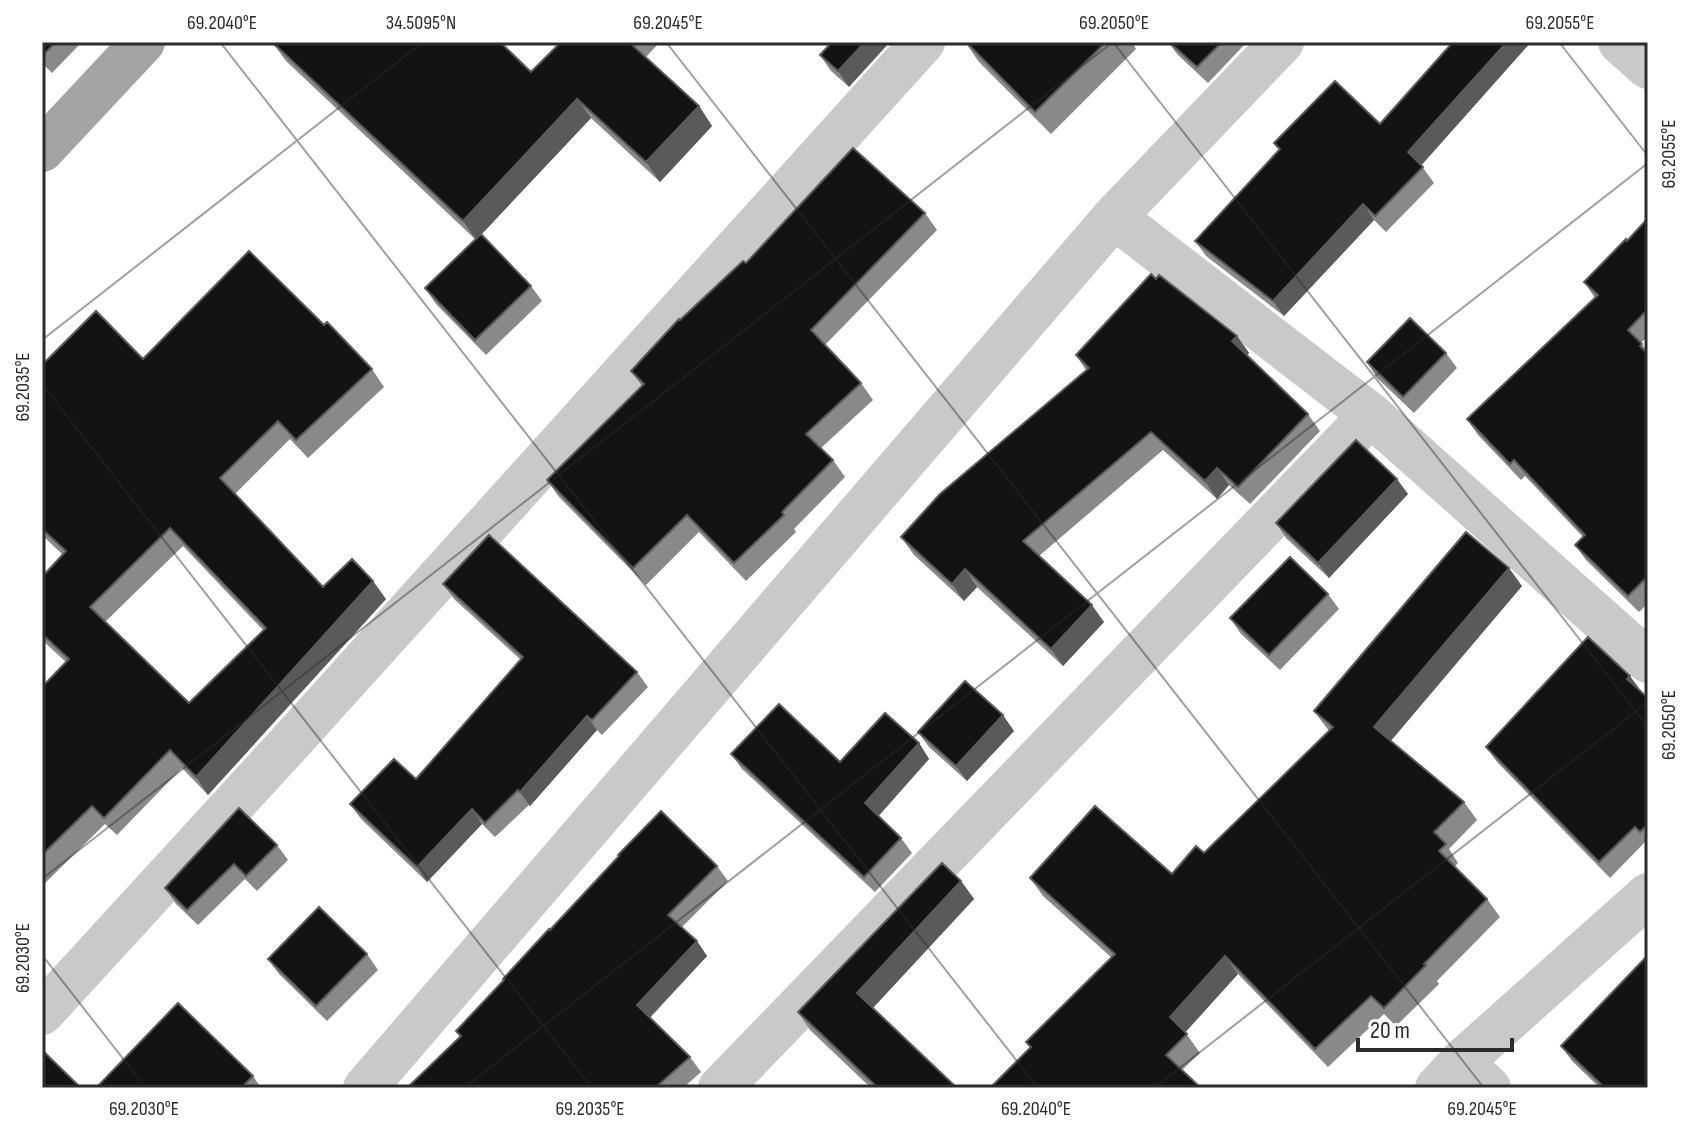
<svg xmlns="http://www.w3.org/2000/svg" width="1690" height="1130" font-family="'Sofia Sans Condensed',sans-serif">
	<style>
		.lines { fill: none; stroke-linecap: round; stroke-linejoin: round }
		.minor { stroke: #c9c9c9; stroke-width: 44 }
		.major { stroke: #a4a4a4; stroke-width: 44 }
		.wall { fill: #898989; fill-rule: evenodd }
		.shaded-wall { fill: #5a5a5a }
		.building { fill: #131313; stroke: #5a5a5a; stroke-width: 2; fill-rule: evenodd }
		.ticks { fill: none; stroke: #2c2c2c; stroke-width: 2; stroke-opacity: 0.45 }
		.neatline { fill: none; stroke: #2c2c2c; stroke-width: 3 }
		.ticks-label { font-size: 20px; text-anchor: middle; fill: #2c2c2c }
	</style>
	<rect width="100%" height="100%" fill="#fff"/>
	<g class="lines">
		<path class="minor" d="M1620,42l28,25
			M1114,217l257,198 277,246
			M42,1013l254,-277 627,-694
			M1461,1062l28,26
			M365,1088l749,-871 168,-175
			M720,1088l651,-673
			M1437,1088l24,-26 187,-167"/>
		<path class="major" d="M42,150l101,-108"/>
	</g>
	<path class="wall" d="M42,42h40l-30,31 -10,-10z
		M272,42l259,30 30,-30h99l-14,15 53,49 13,20 -52,56 -69,-64 -110,117 50,51 11,15 -56,54 -50,-51 -11,-16 50,-49 -189,-178z
		M832,42l17,45 -18,-16 -11,-16z
		M965,42h167l4,7 -85,85 -72,-72z
		M1168,42h79l-39,41 -30,-28z
		M1274,143l147,22 13,18 -48,49 -12,-12 -90,96 -78,-60 -11,-15 84,-91z
		M925,213l12,17 -112,115 36,38 12,17 -52,48 12,12 12,17 -51,52 2,3 -50,49 -47,-49 -53,53 -87,-88 -12,-17 95,-94 -11,-15 49,-51 66,-57z
		M1648,218v118l-7,7 7,10v250l-9,9 -53,-52 -11,-15 8,-8 -58,-61 -4,4 -43,-45 -11,-16 128,-121 -11,-16 43,-41z
		M1156,279l81,57 12,17 -2,3 61,58 12,17 -70,73 -21,-19 -12,14 -54,-49 -124,106 65,66 -41,44 -86,-79 -13,14 -50,-46 -13,-18 185,-167 -10,-15z
		M324,325l48,44 12,18 -76,71 -18,-19 -55,55 88,93 63,12 -178,196 -26,-27 -65,67 -12,-11 -63,62v-199l24,-25 -24,-22v-63l21,-22 -21,-20v-170l101,-6zM183,546l80,84 -74,73 -84,-81z
		M1446,353l11,15 -43,45 -37,-35 -10,-16z
		M1408,494l-79,84 -43,-40 -10,-15z
		M443,584l194,88 11,15 -46,48 -5,-5 -67,76 -1,-1 -34,32 -13,-13 -55,58 -66,-63 -11,-15 66,-25 105,-119 -67,-61z
		M1522,586l-131,155 73,61 13,18 -28,29 9,14 -4,4 33,32 13,18 -63,64 2,3 -43,42 -12,-12 -56,53 -90,-93 -53,58 15,21 -18,17 -152,-22 -4,-6 86,-84 -69,-62 -13,-18 142,-4 32,-21 125,-122 -15,-20z
		M1328,594l11,15 -59,61 -39,-36 -11,-16z
		M1641,691l7,7v147l-3,-3 -35,36 -113,-116 -11,-15z
		M1014,731l-47,50 -38,-34 -11,-15z
		M919,743l10,16 -51,57 23,22 11,15 -37,39 -133,-123 -11,-15 109,8z
		M277,845l11,15 -31,31 -12,-12 -47,46 -22,-21 -11,-16z
		M717,866l11,15 -46,46 25,29 -57,62 40,39 11,15 -18,16h-276l53,-51 -4,-6 94,-101z
		M961,881l13,18 -101,109 84,80h-86l-61,-58 -12,-18z
		M367,954l11,16 -51,51 -48,-47 -11,-15z
		M1561,1046l87,42h-48l-28,-27z
		M253,1076l8,12h-165z"/>
	<path class="shaded-wall" d="M865,42h25l-41,45 -11,-16z
		M1507,42h24l-112,126 -11,-16z
		M577,99l14,19 -115,122 -13,-19z
		M699,106l13,20 -52,56 -14,-20z
		M1363,204l11,16 -90,96 -11,-15z
		M1237,336l12,17 -5,6 -12,-18z
		M1217,468l12,17 -12,14 -12,-18z
		M1397,479l11,15 -79,84 -11,-15z
		M1509,568l13,18 -135,159 -13,-18z
		M965,569l12,18 -13,14 -12,-17z
		M373,581l13,18 -178,196 -12,-18z
		M1092,605l12,17 -41,44 -12,-17z
		M1630,676l11,15 -14,-12z
		M1003,715l11,16 -47,50 -11,-15z
		M587,716l10,14 -67,76 -10,-14z
		M919,743l10,16 -53,60 -11,-16z
		M472,809l10,15 -55,58 -10,-15z
		M961,881l13,18 -104,112 -13,-18z
		M697,941l10,15 -60,64 -10,-15z
		M1225,956l13,18 -55,61 -13,-18z"/>
	<path class="building" d="M42,42h14l-14,14z
		M272,42h228l31,30 30,-30h68l70,64 -53,56 -69,-63 -114,122z
		M832,42h33l-27,29 -18,-16z
		M966,42h140l-71,70z
		M1169,42h53l-25,25z
		M1453,42h54l-99,110 15,15 -48,49 -12,-12 -90,97 -78,-60 85,-92 -6,-6 61,-62 45,43z
		M853,148l72,65 -114,117 50,53 -55,51 27,26 -51,52 2,3 -50,48 -47,-48 -54,53 -86,-88 97,-96 -13,-13 48,-52 1,1 63,-59 3,2z
		M1648,218v91l-20,21 14,14 -2,2 8,8v222l-20,20 -53,-51 10,-10 -71,-75 -4,4 -43,-45 131,-124 -14,-13 42,-43 1,2z
		M481,234l50,52 -56,54 -50,-52z
		M249,251l75,74 3,-3 45,47 -76,71 -18,-19 -58,57 103,109 29,-28 21,22 -177,196 -26,-27 -66,68 -12,-12 -50,49v-168l27,-28 -27,-25v-57l24,-26 -24,-22v-164l54,-54 47,48zM170,528l96,100 -77,75 -99,-96z
		M1151,274l5,5 3,-4 78,61 -5,5 76,73 -70,73 -21,-19 -12,13 -54,-49 -128,109 69,64 -41,44 -86,-80 -13,15 -51,-47 39,-43 149,-126 -13,-13z
		M1410,318l36,35 -43,44 -36,-35z
		M1356,440l41,39 -79,84 -42,-40z
		M1466,532l43,36 -135,159 90,75 -30,30 12,12 -7,7 48,48 -63,65 2,1 -42,43 -13,-12 -56,53 -90,-93 -55,61 17,17 -21,21 35,33h-211l41,-41 -5,-5 89,-88 -85,-76 65,-72 77,68 24,-28 8,7 129,-126 -19,-16z
		M489,535l148,137 -45,48 -5,-4 -67,76 -2,-2 -33,33 -13,-14 -55,58 -67,-63 44,-45 22,20 107,-122 -80,-73z
		M1290,557l38,37 -59,61 -39,-37z
		M1588,637l42,39 -3,3 21,19v126l-8,8 -5,-5 -36,35 -113,-115z
		M965,681l38,34 -47,51 -38,-34z
		M779,704l61,58 45,-49 34,30 -54,60 36,35 -37,39 -133,-123z
		M239,808l38,37 -31,31 -12,-12 -47,46 -22,-22z
		M661,811l56,55 -49,49 29,26 -60,64 53,52 -35,31h-248l54,-52 -5,-5 48,-51 -1,-1 46,-50 1,1 69,-74 -1,-1z
		M942,863l19,18 -104,112 100,95h-79l-80,-76z
		M319,907l48,47 -51,52 -48,-47z
		M1648,955v133h-43l-44,-42z
		M178,1003l75,73 -12,12h-145z
		M42,1050l39,38h-39z"/>
	<path class="ticks" d="M220,42l818,1046M666,42l818,1046M1113,42l535,685M1559,42l89,114M42,340l381,-298M42,384l550,704M42,879l1071,-837M42,955l104,133M464,1088l1184,-925M1154,1088l494,-386"/>
	<rect width="1690" height="1130" fill="none" stroke="#ffffff" stroke-width="88"/>
	<path d="M1358 1038v12h154v-12" fill="none" stroke="#2c2c2c" stroke-width="4"/>
	<text x="1370" y="1038" font-size="24" fill="#2c2c2c" stroke="#ffffff" stroke-width="6" paint-order="stroke">20 m</text>
	<rect x="44" y="44" width="1602" height="1042" class="neatline"/>
	<g class="ticks-label">
		<text x="222" y="29">69.2040°E</text>
		<text x="421" y="29">34.5095°N</text>
		<text x="668" y="29">69.2045°E</text>
		<text x="1114" y="29">69.2050°E</text>
		<text x="1560" y="29">69.2055°E</text>
		<text transform="translate(1668 154) rotate(-90)" y="7">69.2055°E</text>
		<text transform="translate(22 387) rotate(-90)" y="7">69.2035°E</text>
		<text transform="translate(1668 725) rotate(-90)" y="7">69.2050°E</text>
		<text transform="translate(22 958) rotate(-90)" y="7">69.2030°E</text>
		<text x="144" y="1115">69.2030°E</text>
		<text x="590" y="1115">69.2035°E</text>
		<text x="1036" y="1115">69.2040°E</text>
		<text x="1482" y="1115">69.2045°E</text>
	</g>
</svg>
